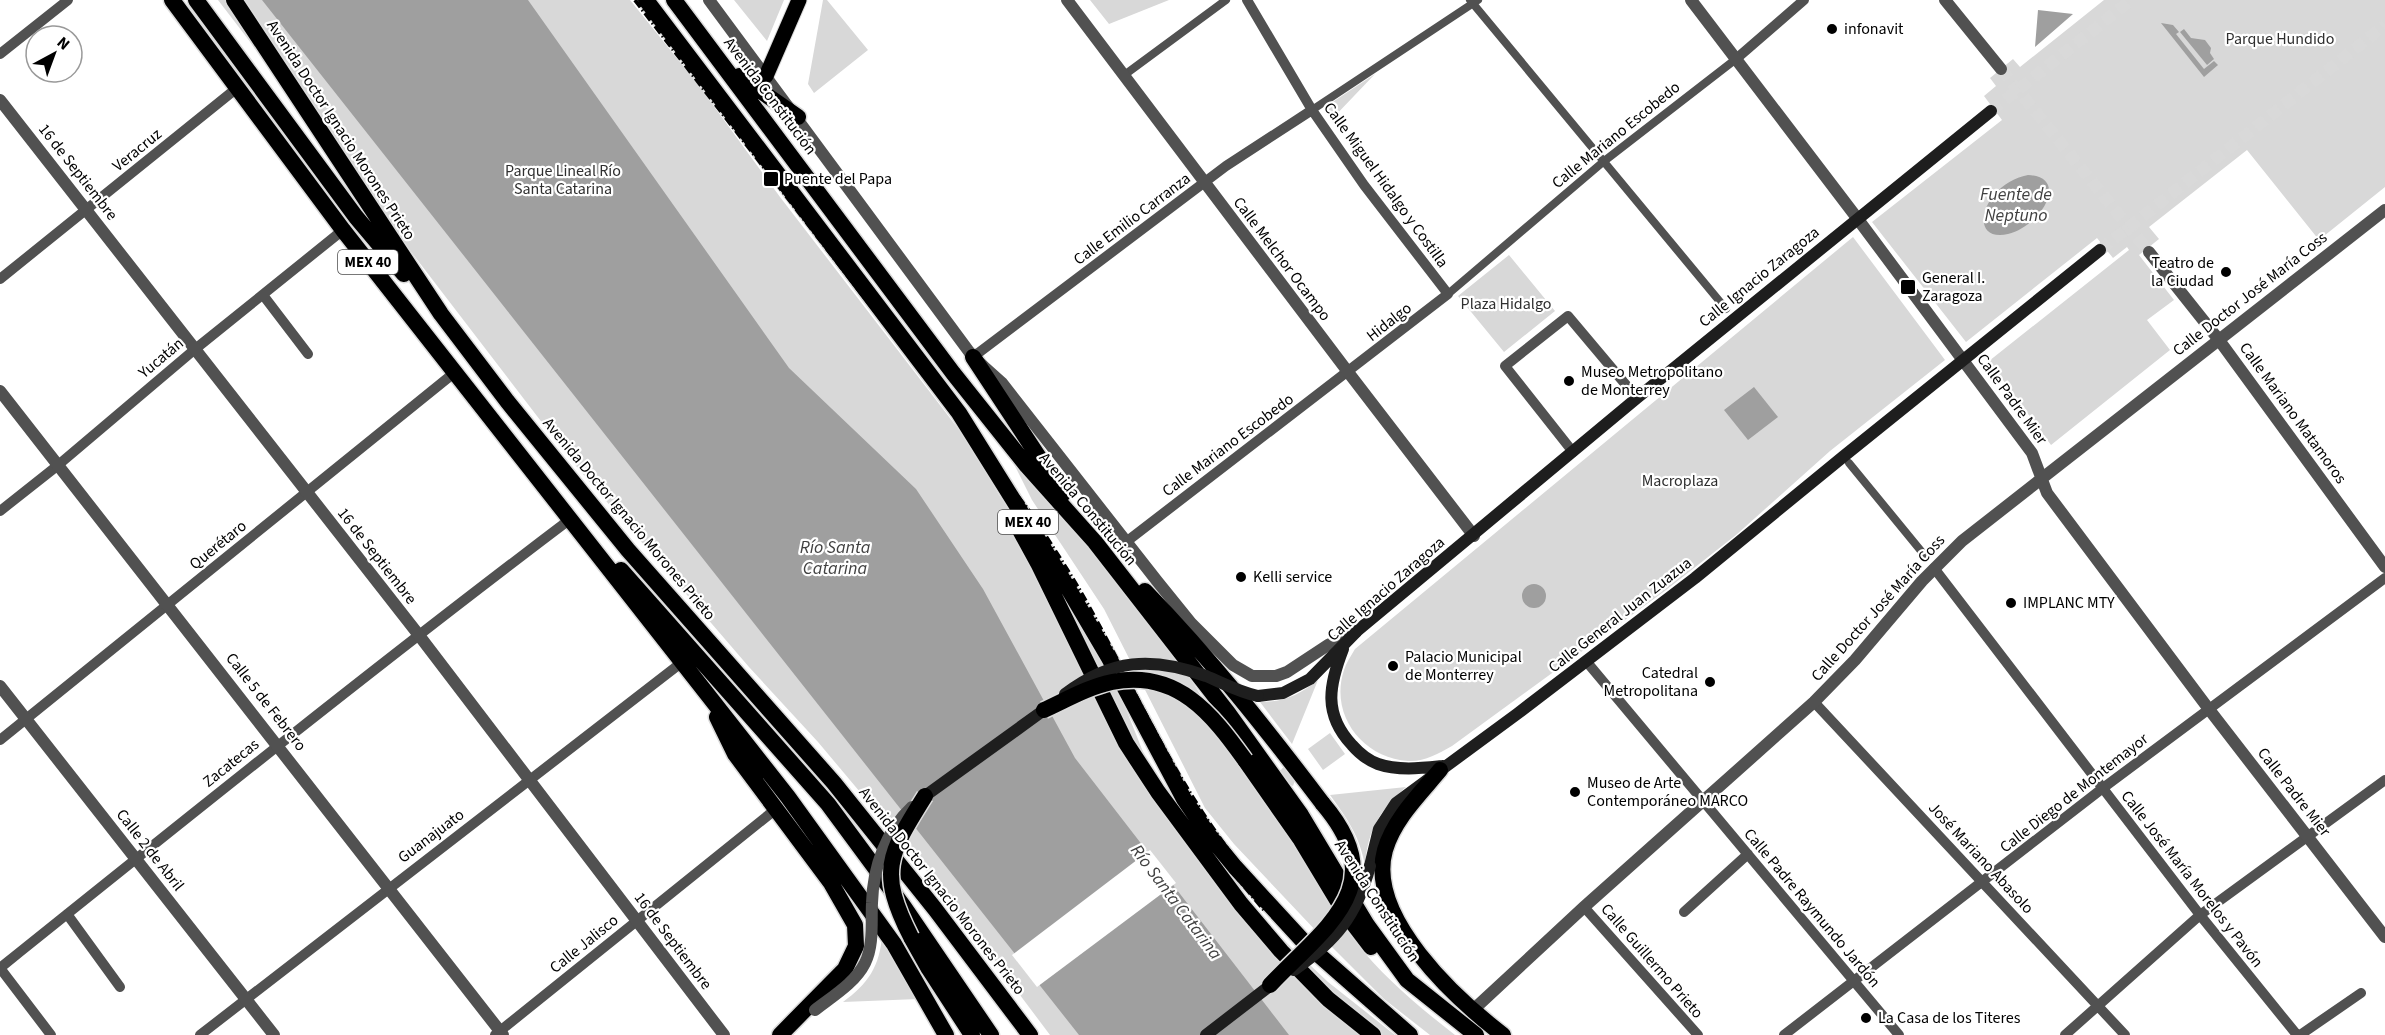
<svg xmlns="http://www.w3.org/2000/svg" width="2385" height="1035" font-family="'Source Sans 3',sans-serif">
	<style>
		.green { fill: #d8d8d8 }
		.water { fill: #9f9f9f }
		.pier { fill: #fff }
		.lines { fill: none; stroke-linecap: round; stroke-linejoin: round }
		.tertiary-tunnel { stroke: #d9d9d9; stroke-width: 12; stroke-dasharray: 12 6; stroke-linecap: butt }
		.secondary-tunnel { stroke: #d9d9d9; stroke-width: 12; stroke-dasharray: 12 6; stroke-linecap: butt }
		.primary-casing { stroke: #dbdbdb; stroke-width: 17 }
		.trunk-casing { stroke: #dbdbdb; stroke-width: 19 }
		.pedestrian { stroke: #515151; stroke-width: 8 }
		.minor { stroke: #515151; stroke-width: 10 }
		.tertiary { stroke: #515151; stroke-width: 12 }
		.secondary { stroke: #1e1e1e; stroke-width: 12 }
		.primary { stroke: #000; stroke-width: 15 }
		.trunk { stroke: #000; stroke-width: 16 }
		.rail { stroke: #000; stroke-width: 4; stroke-dasharray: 9 3 1.5 3; stroke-linecap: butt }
		.trunk-bridge-casing { stroke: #dbdbdb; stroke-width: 19; stroke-linecap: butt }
		.tertiary-bridge { stroke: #515151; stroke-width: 12 }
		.secondary-bridge { stroke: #1e1e1e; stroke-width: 12 }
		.trunk-bridge { stroke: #000; stroke-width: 16 }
		.poi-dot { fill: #000; stroke: #fff; stroke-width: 2 }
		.labels { text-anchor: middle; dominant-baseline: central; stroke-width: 4.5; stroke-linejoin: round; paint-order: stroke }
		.shield { fill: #fff; stroke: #4c4c4c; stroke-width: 1.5 }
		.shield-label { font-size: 15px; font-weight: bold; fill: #000 }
		.poi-label { font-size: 16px; fill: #000; stroke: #fff; text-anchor: start }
		.park-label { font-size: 16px; fill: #2f2f2f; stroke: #fff }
		.street-label { font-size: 16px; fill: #000; stroke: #fff }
		.water-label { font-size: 18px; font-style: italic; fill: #404040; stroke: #fff }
	</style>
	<rect width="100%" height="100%" fill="#fff"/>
	<path class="green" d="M218,0h412l67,83 83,114 193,251 26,47 19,26 36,42 62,121 39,98 99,130 74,70 67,53h-345l-117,-156 -115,-137 -69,-75 -179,-208z
		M734,0h50l-17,41z
		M823,0h4l41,50 -54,43 -6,-9z
		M1090,0h79l-60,24z
		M2104,0h281v187l-66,53 -72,-90 -98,77 10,12 -20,16 35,45 -27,20 23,30 -119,95 -62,-84 140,-111 -2,-3 -14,11 -16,-20 -131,104 -94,-120 130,-102 -18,-24 12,-10 -6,-8 23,-19 7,8z
		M1375,74l-43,45 -7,-12z
		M1853,237l92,123 -115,91 -94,84 -70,55 -214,156c-14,8 -28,16 -44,15 -45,-3 -79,-46 -64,-91 2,-7 7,-14 11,-21z
		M1509,255l46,56 -51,41 -46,-56z
		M1006,448l95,112 71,89 73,117 23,19 19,-22h14l-8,23 -9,-4c18,49 39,119 71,159 28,36 64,66 100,94h-25l-46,-36 -66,-66 -84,-89 -29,-36 -101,-199 -72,-109z
		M1318,680l-26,64 -32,-42c24,0 39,-7 58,-22z
		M1330,733l15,21 -22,16 -15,-21z
		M1406,787c-26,23 -38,42 -41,78 -6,-30 -17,-45 -35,-70z
		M882,935l36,64 -75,3c25,-18 37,-36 39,-67z"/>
	<path class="water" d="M262,0h266l261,368 127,121 67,100 92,169 214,277h-210z
		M2038,10l35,4 -38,33z
		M2161,23l12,2 6,7 -3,2 28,35 10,-8 4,4 -14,12z
		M2184,29l7,9 14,2 6,8 -1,5 4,6 -7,6 -27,-33z
		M2028,175c43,2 12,52 -20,59 -42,9 -26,-50 20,-59z
		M1754,387l24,30 -30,23 -24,-30z
		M1522 596a12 12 0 1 1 24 0a12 12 0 1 1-24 0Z"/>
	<path class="pier" d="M1150,850l26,33 -139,104 -25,-32z"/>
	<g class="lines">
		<path class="tertiary-tunnel" d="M2001,69l148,183"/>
		<path class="secondary-tunnel" d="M1991,111l140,-111
			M2100,250l285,-225"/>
		<defs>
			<path id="primary" d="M766,76l33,-76"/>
			<path id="trunk" d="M172,0l171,230 445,567 106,147 52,91
				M196,0l160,217 48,57
				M234,0l207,314 66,87 121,149 206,233 101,126 95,126
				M646,0l313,413 103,165 47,80 75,141 24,35 27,33 68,74 107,94
				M674,0l279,373 74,93 68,76 133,171 73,102 66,110 40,55 69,55
				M739,76l59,41
				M973,357l90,137
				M1015,521l24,44 87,178 32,49 83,112 40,47 47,48 45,36
				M621,570l207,234 76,103 87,128
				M1145,591c65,67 122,139 178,213
				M717,717l18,37 96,129 24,42 1,21 -11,23 -65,66
				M1245,760l56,80 44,73 26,34
				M1440,770c-20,24 -46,49 -55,80 -19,67 71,149 118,185
				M911,937l18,32 43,66"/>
		</defs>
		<use href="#primary" class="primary-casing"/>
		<use href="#trunk" class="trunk-casing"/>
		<path class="pedestrian" d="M1470,0l256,309
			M1123,76l103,-76
			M1312,110l166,-110
			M1448,294l155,-132 133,-103
			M1849,463l77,94"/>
		<path class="minor" d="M0,54l68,-54
			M1736,59l68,-59
			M0,279l237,-191
			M263,295l45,59
			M973,357l253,-191 86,-56
			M1573,452l-68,-86 63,-50 69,82
			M0,511l57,-45 137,-116 149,-120
			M1126,542l322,-248 -84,-109 -52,-75 -65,-110
			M1934,568l266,347 97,120
			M1586,661l313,374
			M1814,702l311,333
			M0,740l454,-367
			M1584,907l114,128
			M1684,912l64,-58
			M67,914l53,73
			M0,968c188,-151 376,-302 569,-448
			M0,968l51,67
			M200,1035l481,-372
			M495,1035l281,-226
			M1784,1035l319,-247 282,-210
			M2065,1035l135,-120 185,-135
			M2300,1035l61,-42"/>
		<path class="tertiary" d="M709,0l264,357 29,26 155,198 34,42 42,42 19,11h24l11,-4 41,-27 28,-13
			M1067,0l281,372 126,164
			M1691,0l166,218 175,235 15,40 161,215 177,229
			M1945,0l56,69
			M0,100l418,534 306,401
			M2149,252l70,88 166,227
			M0,391l503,644
			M0,686l274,349
			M1473,1010l111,-103 230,-205 41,-42 67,-79 40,-40 423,-331"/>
		<path class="secondary" d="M1343,649c-14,36 -20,65 9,96 7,8 15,15 26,19 20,7 45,4 65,2
			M1258,696l25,-3 27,-14 47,-48 280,-233 354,-287
			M925,796l119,-86
			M1370,866l9,-37 17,-26 121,-89 178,-136 149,-122 256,-206"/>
		<use href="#primary" class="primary"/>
		<use href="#trunk" class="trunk"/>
		<path class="rail" d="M635,0l398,516c18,29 38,58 55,89 38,69 71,141 114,207 56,86 127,158 206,223
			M1179,792l50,76 36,43"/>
		<defs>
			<path id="trunk-bridge" d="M1044,710c22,-10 44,-23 68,-28 65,-13 100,32 133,78
				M911,937c-33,-65 -23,-82 14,-141
				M1270,985c56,-59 123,-99 53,-181"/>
		</defs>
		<use href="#trunk-bridge" class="trunk-bridge-casing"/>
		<path class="tertiary-bridge" d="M815,1010c18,-14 40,-27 50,-47 9,-18 6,-41 7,-60 1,-36 14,-72 40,-96"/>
		<path class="secondary-bridge" d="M1065,694c46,-35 87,-38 141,-18 17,7 33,16 52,20
			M1294,970c42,-29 63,-55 76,-104
			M1206,1035l70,-54"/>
		<use href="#trunk-bridge" class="trunk-bridge"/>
	</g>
	<g class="poi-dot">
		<circle cx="1832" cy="29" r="6"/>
		<rect x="763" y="171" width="16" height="16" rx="3"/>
		<circle cx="2226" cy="272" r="6"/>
		<rect x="1900" y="279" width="16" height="16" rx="3"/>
		<circle cx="1569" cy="381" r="6"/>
		<circle cx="1241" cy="577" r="6"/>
		<circle cx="2011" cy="603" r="6"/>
		<circle cx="1393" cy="666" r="6"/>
		<circle cx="1710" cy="682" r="6"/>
		<circle cx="1575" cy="792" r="6"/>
		<circle cx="1866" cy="1018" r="6"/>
	</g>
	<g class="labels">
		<g class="shield">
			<rect x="338" y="250" width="60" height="24" rx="4.5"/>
			<rect x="998" y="510" width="60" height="24" rx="4.5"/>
		</g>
		<g class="shield-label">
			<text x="368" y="262">MEX 40</text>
			<text x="1028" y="522">MEX 40</text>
		</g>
		<g class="poi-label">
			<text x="1844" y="29">infonavit</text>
			<text x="784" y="179">Puente del Papa</text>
			<text x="2214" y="263" text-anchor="end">Teatro de<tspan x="2214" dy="18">la Ciudad</tspan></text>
			<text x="1922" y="278">General I.<tspan x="1922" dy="18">Zaragoza</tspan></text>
			<text x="1581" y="372">Museo Metropolitano<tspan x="1581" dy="18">de Monterrey</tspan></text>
			<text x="1253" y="577">Kelli service</text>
			<text x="2023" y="603">IMPLANC MTY</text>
			<text x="1405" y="657">Palacio Municipal<tspan x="1405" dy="18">de Monterrey</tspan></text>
			<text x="1698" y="673" text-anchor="end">Catedral<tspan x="1698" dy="18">Metropolitana</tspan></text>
			<text x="1587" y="783">Museo de Arte<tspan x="1587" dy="18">Contemporáneo MARCO</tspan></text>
			<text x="1878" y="1018">La Casa de los Titeres</text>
		</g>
		<g class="park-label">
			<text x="2280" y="39">Parque Hundido</text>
			<text x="563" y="171">Parque Lineal Río<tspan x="563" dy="18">Santa Catarina</tspan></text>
			<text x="1506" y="304">Plaza Hidalgo</text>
			<text x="1680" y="481">Macroplaza</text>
		</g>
		<g class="street-label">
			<text transform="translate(770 96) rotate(53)">Avenida Constitución</text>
			<text transform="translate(341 130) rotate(57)">Avenida Doctor Ignacio Morones Prieto</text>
			<text transform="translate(1616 135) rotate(-39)">Calle Mariano Escobedo</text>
			<text transform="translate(137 150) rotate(-39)">Veracruz</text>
			<text transform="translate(78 172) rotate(52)">16 de Septiembre</text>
			<text transform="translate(1386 185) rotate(54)">Calle Miguel Hidalgo y Costilla</text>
			<text transform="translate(1132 219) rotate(-37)">Calle Emilio Carranza</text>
			<text transform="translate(1282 259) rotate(53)">Calle Melchor Ocampo</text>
			<text transform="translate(1759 277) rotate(-39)">Calle Ignacio Zaragoza</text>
			<text transform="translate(2250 294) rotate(-38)">Calle Doctor José María Coss</text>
			<text transform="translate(1389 322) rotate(-38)">Hidalgo</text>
			<text transform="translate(161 358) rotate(-40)">Yucatán</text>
			<text transform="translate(2012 399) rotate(54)">Calle Padre Mier</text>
			<text transform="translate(2293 413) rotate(54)">Calle Mariano Matamoros</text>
			<text transform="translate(1228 445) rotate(-37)">Calle Mariano Escobedo</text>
			<text transform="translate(1088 509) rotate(50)">Avenida Constitución</text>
			<text transform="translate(629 519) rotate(50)">Avenida Doctor Ignacio Morones Prieto</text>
			<text transform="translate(218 545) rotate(-39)">Querétaro</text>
			<text transform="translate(377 556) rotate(52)">16 de Septiembre</text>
			<text transform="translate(1386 589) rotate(-41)">Calle Ignacio Zaragoza</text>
			<text transform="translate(1878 608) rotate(-48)">Calle Doctor José María Coss</text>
			<text transform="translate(1620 615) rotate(-38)">Calle General Juan Zuazua</text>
			<text transform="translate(266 702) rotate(52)">Calle 5 de Febrero</text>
			<text transform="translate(231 763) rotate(-39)">Zacatecas</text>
			<text transform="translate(2294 792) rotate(52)">Calle Padre Mier</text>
			<text transform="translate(2074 793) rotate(-38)">Calle Diego de Montemayor</text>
			<text transform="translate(431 836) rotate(-37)">Guanajuato</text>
			<text transform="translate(150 850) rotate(52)">Calle 2 de Abril</text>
			<text transform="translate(1981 858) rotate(47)">José Mariano Abasolo</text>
			<text transform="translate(2192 879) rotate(52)">Calle José María Morelos y Pavón</text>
			<text transform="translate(942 891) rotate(52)">Avenida Doctor Ignacio Morones Prieto</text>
			<text transform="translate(1377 901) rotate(57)">Avenida Constitución</text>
			<text transform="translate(1812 908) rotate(50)">Calle Padre Raymundo Jardón</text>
			<text transform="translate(673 941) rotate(53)">16 de Septiembre</text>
			<text transform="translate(584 944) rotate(-39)">Calle Jalisco</text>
			<text transform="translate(1652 961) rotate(49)">Calle Guillermo Prieto</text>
		</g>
		<g class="water-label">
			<text x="2016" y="194">Fuente de<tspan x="2016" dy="21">Neptuno</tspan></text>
			<text x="835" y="547">Río Santa<tspan x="835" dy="21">Catarina</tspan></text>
			<text transform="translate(1176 902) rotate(53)">Río Santa Catarina</text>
		</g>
	</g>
	<g transform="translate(54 54) rotate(41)"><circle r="28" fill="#ffffff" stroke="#999999" stroke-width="1.5"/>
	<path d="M0-4.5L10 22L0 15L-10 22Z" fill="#000000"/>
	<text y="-9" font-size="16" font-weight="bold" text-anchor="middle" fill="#000000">N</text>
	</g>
</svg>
